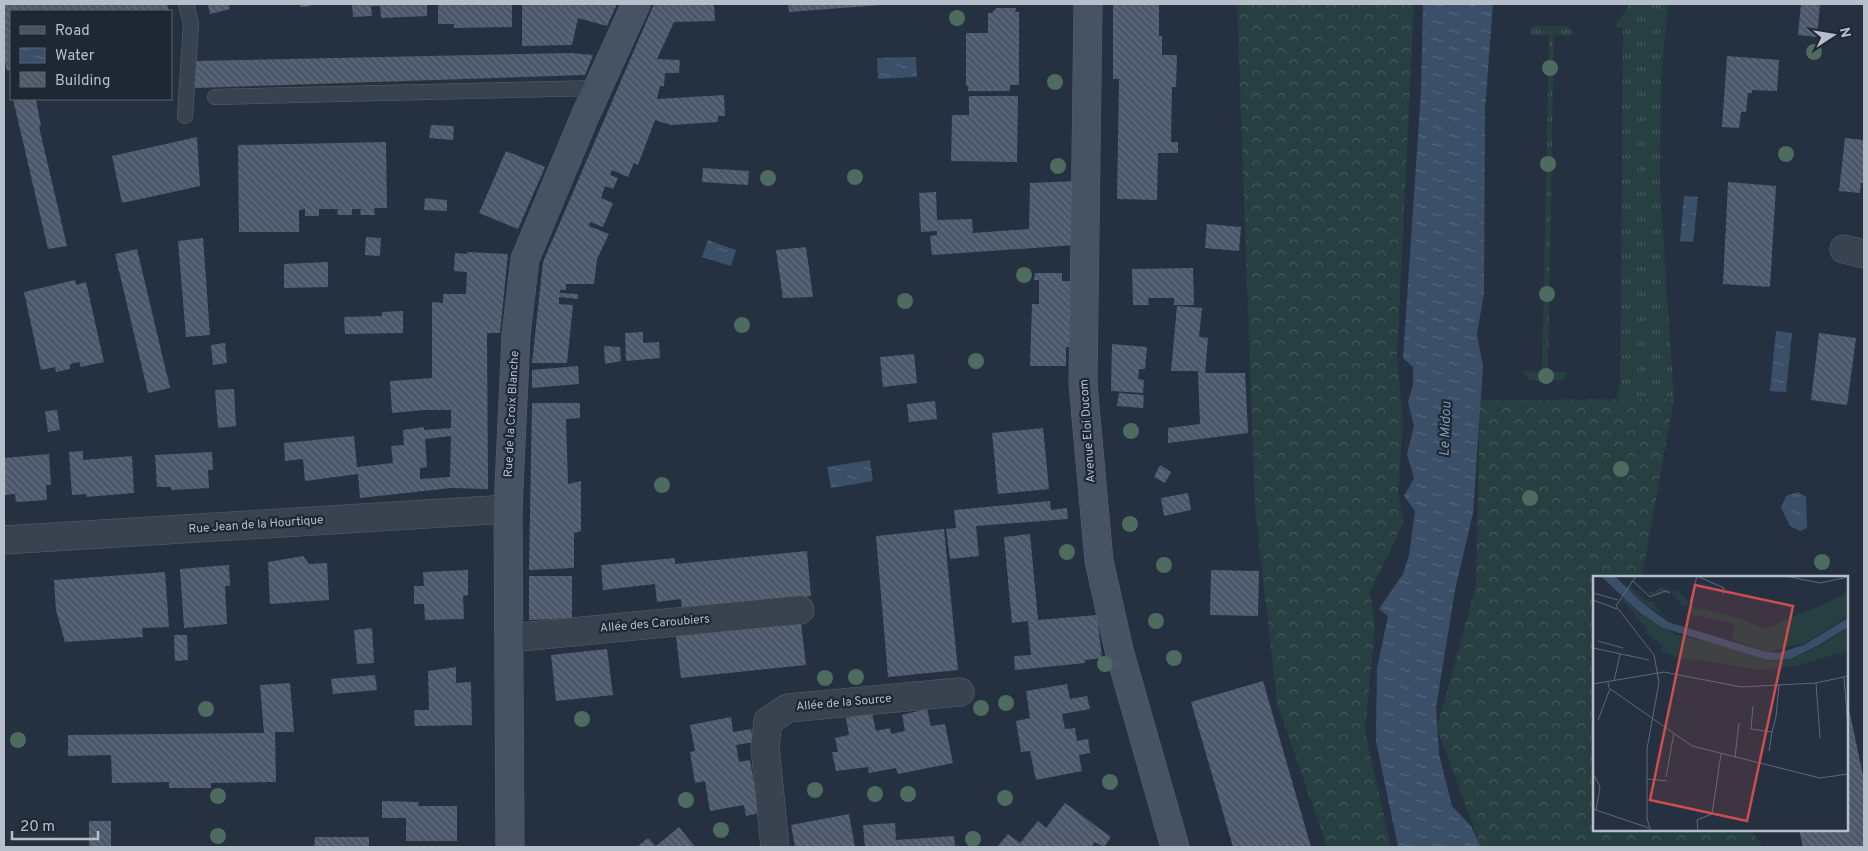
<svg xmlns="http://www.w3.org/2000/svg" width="1868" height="851" font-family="Overpass,sans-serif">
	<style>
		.grass { fill: url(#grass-tufts) }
		.forest { fill: url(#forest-crowns) }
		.water { fill: url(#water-ripples) }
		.building { fill: url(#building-back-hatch); fill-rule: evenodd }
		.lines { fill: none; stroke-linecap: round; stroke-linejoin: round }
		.lane-casing { stroke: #57616d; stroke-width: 16 }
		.street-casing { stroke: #57616d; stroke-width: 29 }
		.secondary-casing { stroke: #57616d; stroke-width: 29 }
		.lane { stroke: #394350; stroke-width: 15 }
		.street { stroke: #394350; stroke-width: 28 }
		.secondary { stroke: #475263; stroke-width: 28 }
		.tree { fill: #4d6b5e }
		.labels { text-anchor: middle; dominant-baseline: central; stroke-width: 4.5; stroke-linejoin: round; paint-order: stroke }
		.street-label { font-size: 12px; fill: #b6beca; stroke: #1e2835 }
		.water-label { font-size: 14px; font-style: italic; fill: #7d95b2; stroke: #1e2835 }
		.inset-road { fill: none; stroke: #5f6977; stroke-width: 1 }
		.view { fill: #ce4e50; fill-opacity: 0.15; stroke: #ce4e50; stroke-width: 2.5 }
		.inset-edge { fill: none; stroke: #b6beca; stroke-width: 2.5 }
	</style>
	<defs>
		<pattern id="grass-tufts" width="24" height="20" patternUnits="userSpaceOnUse" patternTransform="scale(1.25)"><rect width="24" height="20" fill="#273f41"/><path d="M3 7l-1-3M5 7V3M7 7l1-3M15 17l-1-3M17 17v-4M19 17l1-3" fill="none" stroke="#44595b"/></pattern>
		<pattern id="forest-crowns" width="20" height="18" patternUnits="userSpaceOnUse" patternTransform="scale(1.25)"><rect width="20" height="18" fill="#273f41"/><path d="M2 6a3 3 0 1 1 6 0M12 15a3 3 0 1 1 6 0" fill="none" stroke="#44595b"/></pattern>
		<pattern id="water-ripples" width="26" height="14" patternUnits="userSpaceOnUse" patternTransform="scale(1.25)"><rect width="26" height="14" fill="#3b4f69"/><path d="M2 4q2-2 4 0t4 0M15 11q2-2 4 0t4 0" fill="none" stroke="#55677d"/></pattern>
		<pattern id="building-back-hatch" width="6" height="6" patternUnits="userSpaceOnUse" patternTransform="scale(1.25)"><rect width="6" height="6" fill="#4b5869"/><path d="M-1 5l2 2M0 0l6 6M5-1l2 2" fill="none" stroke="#636e7d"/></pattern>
	</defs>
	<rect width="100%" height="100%" fill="#253140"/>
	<path class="grass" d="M1630,4h38l-7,78 -1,106 14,211h-57l3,-19 3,-352 -9,-1z
		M1539,26h28l5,4 1,6 -19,-1 -6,337h19l-1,6 -5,3 -32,-1 -6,-9 19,1 7,-337h-20l3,-8z"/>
	<path class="forest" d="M1237,4h177l-17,352 6,66 -5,72 6,27 -34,72 5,33 -10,105 26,116h-64l-50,-144 -22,-195z
		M1674,399l-32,178h-48v253h157l12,17h-282l-44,-119 39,-143 4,-185z"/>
	<path class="water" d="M1423,4h70l-8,105 -1,184 -7,41 6,33 -10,146 -18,77 -19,118 3,46 13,52 19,20 10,21h-83l-22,-106 1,-73 11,-52 -9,-7 24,-35 6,-19 6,-44 -11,-15 10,-18 -7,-24 7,-28 -6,-24 5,-17v-18l-10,-9 18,-266z
		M916,57l1,20 -39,2 -1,-21z
		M1684,196l14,1 -5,45 -13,-1z
		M708,240l28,10 -5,16 -29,-9z
		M1776,331l16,2 -6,59 -16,-1z
		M870,460l3,21 -42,7 -4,-21z
		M1798,492l8,5 1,31 -7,3 -10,-5 -9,-18 5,-12z"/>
	<path class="building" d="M4,4h163l2,7h-158v59l-4,1 -3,-13z
		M208,4h21l1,5 -20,5z
		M300,4h10l1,2 -11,1z
		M352,4h75v12l-46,2 -1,-12h-9l1,10 -19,1z
		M438,4h74v23l-58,1v-4h-16z
		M522,4h95l-10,22 -29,-8 -6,27 -50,1z
		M654,4h60l1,17 -41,1 -17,37 23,1 -1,13h-14l-1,13h-4l-3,13 67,-4 1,21h-7v6l-47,3 -16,-5 -17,45 -4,-2 -6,14 -16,-7 -2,5 8,3 -5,11 -8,-3 -4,12 12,5 -10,24 -13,-5 -1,4 20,8 -12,25 -3,25h-28v6h-6v3l18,1v5l-19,-2v7l14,1 -6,58h-35l11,-101z
		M788,4h93v1l-92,7z
		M1113,4h46v32h3v19h15l-1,32h-4l-1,55h7v11h-20l-1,47 -40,-1 2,-120h-6z
		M1801,4h19l-3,33 -19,-2z
		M996,8h20l-1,4h4v73h-9v6h-42v-5h-2v-53h22v-20h4z
		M571,53l22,2 -8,20 -390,13 -2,-27z
		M1727,56l52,4 -2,31 -25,-1v3h-4l-2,19h-5l-2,16 -17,-1z
		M969,96h49l-1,66 -66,-1 1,-46h17z
		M13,99l23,1 5,26 -2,1 28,119 -19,3z
		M431,125l23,1 -1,14 -24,-2z
		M197,137l3,49 -78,17 -10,-47z
		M1845,138l19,2v43h-3l-1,10 -21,-2z
		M386,142l1,66h-13l1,7h-15l1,-6h-9v6h-15l1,-6h-19v7h-14v-7l-6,1v22h-60l-1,-87z
		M506,151l39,16 -27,62 -39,-16z
		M703,168l46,3 -1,14 -46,-3z
		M1077,181l-1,64 -144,10 -2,-19 7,-1v-4l-16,1 -2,-39 17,-1 1,28 35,-1 1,14 56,-4 1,-46z
		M1728,182l48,4 -6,101 -47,-3z
		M425,198l22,2v11l-23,-1z
		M1207,224l34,3 -2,24 -34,-3z
		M366,237l15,1 -1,18 -15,-1z
		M203,238l7,97 -24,2 -8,-96z
		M806,247l7,50 -30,1 -7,-48z
		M137,249l33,139 -22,5 -33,-139z
		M467,252l41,2 -8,79h-13l1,156 -37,-1 -91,10 -2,-24 -53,7 -2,-22 -18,2 -1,-18 70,-7 3,31 36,-4 -2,-17 13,-1 -1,-15 21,-3v3l27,-2v-18h-27l-32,3 -2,-32 42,-3v-76l11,1v-9h23l1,-22 -13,-1 1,-18 12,1zM451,436l-1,41 -30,2v-11l7,-1 -2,-28z
		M328,262v25l-44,1v-24z
		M1193,268l1,37h-20v-7h-26l1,7h-16l-1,-36z
		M1035,273h27v8h14l-2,66h-8v19h-36l2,-62h7v-24h-5z
		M75,280l1,5 10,-3 18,80 -23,5 -2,-5 -9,2v5l-14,3 -1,-5 -14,3 -17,-78z
		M1177,306l25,2 -3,29 9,1 -3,35h40l3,60 -80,10v-15l32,-4 -2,-53h-27z
		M403,311v22l-58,1 -1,-17 38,-1v-4z
		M643,332v11l16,-1 1,16 -34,3 -1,-28z
		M1819,333l37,5 -9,67 -36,-5z
		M225,343l2,20 -14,2 -2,-20z
		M1112,344l35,3 -2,22h-6l-1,10 6,1 -1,13 -32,-2z
		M604,346l16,1 1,14 -16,3z
		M914,354l3,29 -34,4 -3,-30z
		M578,366l1,18 -47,4v-18z
		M234,389l2,37 -18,2 -3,-38z
		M1119,393l25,2 -1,13 -26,-2z
		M935,401l2,18 -28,3 -2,-18z
		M532,403h48v15l-14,1 2,65 13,-3v50l-7,2v35l-45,2z
		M57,410l3,20 -12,2 -3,-21z
		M1043,428l6,61 -51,5 -6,-61z
		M83,451v9l49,-4 2,37 -48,4v-3l-14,1 -3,-43z
		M212,452l1,18h-5l1,18 -38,2v-3h-14l-2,-32z
		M49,454l2,31h-5l1,15 -31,2 -1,-8 -11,1v-37z
		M1160,465l11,7 -6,11 -11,-6z
		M1188,493l3,17 -27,6 -3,-18z
		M1050,501l1,9 16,-2 1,11 -92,7 3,30 -29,3 -4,-30 10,-1 -2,-18z
		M944,529l14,141 -70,7 -12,-141z
		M1030,534l8,86 59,-5 5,43 -17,2v3l-70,7 -1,-14 17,-1 -3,-34 -16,2 -8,-86z
		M807,551l4,45 -129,14 -1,-11 -24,3 -2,-18 -52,6 -2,-25 74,-7v6z
		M303,556l6,8 18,-1 2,37 -59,4 -2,-42z
		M229,565l1,21h-5l2,38 -43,4 -4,-59z
		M468,570v25l-5,1 1,23 -39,1 -1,-16h-10v-18h10l-1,-14z
		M1211,570l48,1 -1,45 -48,-1z
		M165,572l4,55 -27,1 1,9 -78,5 -9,-32 -2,-30z
		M529,576h43v42l-43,2z
		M801,623l5,42 -125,13 -5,-42z
		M372,628l2,35 -17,1 -3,-34z
		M174,635h13l1,25 -13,1z
		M607,649l6,46 -57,6 -5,-46z
		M456,667v16l15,-1 1,43 -57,1 -1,-16h15l-1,-39z
		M375,675l2,15 -44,4 -2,-15z
		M1263,681l48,166h-78l-42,-145z
		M290,683l4,49h-19l1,50 -65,1v5h-42v-6l-57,1 -1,-28 -43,1v-21l196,-2 -4,-48z
		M1067,684l3,15 17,-3 3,13 -28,5 3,15 10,-1 2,13 11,-2 2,14 -11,2 3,16 -46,9 -6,-29 -9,1 -5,-31 14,-3 -4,-27z
		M927,709l4,17 14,-2 8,39 -55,11 -2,-6 -27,5 -1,-6 -32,4 -4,-19h6l-3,-14 14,-3 -3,-17 26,-5 4,18 14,-3 1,6 14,-3 -3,-16z
		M1847,709h2l15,71v67h-61l-4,-17h48z
		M731,717l2,15 18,-3 3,13 -18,3 3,17 11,-2 9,53 -13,3 -2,-11 -34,6 -5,-30 -10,2 -5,-31 5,-1 -5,-26z
		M382,801l37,1 -1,4h39v35h-51v-23h-24z
		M1065,803l46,34 -7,10 -9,-5 -4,5h-94l11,-13 12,9 18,-22 8,7z
		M849,814l6,33h-60l-4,-22z
		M89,821h22v26h-22z
		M895,823l1,17 58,-4 1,11h-90l-2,-22z
		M679,827l16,20h-58l11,-9 8,8z
		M315,837h54v10h-55z"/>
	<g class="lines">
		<defs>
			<path id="lane" d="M215,97l383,-9
				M185,116l6,-92 -5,-20"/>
			<path id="street" d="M1844,249l20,5
				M4,540l504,-31
				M510,638l290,-28
				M775,847l-10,-100 3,-26 20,-13 172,-16"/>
			<path id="secondary" d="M1088,4l-5,380 16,177 20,89 56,197
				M510,847l-2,-338 8,-174 9,-76 60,-143 51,-112"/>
		</defs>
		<use href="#lane" class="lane-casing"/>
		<use href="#street" class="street-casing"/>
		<use href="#secondary" class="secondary-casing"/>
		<use href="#lane" class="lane"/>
		<use href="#street" class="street"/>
		<use href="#secondary" class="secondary"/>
	</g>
	<g class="tree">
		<circle cx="957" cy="18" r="8"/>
		<circle cx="1814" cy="52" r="8"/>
		<circle cx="1550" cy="68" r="8"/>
		<circle cx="1055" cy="82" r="8"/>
		<circle cx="1786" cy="154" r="8"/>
		<circle cx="1548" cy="164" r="8"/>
		<circle cx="1058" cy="166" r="8"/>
		<circle cx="855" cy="177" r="8"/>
		<circle cx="768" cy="178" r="8"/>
		<circle cx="1024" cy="275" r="8"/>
		<circle cx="1547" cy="294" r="8"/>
		<circle cx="905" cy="301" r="8"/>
		<circle cx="742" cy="325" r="8"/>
		<circle cx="976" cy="361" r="8"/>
		<circle cx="1546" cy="376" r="8"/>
		<circle cx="1131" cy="431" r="8"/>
		<circle cx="1621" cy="469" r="8"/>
		<circle cx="662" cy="485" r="8"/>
		<circle cx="1530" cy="498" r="8"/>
		<circle cx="1130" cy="524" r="8"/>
		<circle cx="1067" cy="552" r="8"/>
		<circle cx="1822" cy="562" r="8"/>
		<circle cx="1164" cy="565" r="8"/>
		<circle cx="1156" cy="621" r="8"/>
		<circle cx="1174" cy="658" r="8"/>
		<circle cx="1105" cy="664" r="8"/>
		<circle cx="856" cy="677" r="8"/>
		<circle cx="825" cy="678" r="8"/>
		<circle cx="1006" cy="703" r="8"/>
		<circle cx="981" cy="708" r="8"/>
		<circle cx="206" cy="709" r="8"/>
		<circle cx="582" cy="719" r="8"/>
		<circle cx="18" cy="740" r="8"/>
		<circle cx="1110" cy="782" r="8"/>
		<circle cx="815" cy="790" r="8"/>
		<circle cx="875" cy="794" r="8"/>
		<circle cx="908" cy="794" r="8"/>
		<circle cx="218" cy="796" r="8"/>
		<circle cx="1005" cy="798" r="8"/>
		<circle cx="686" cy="800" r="8"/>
		<circle cx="721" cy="830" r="8"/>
		<circle cx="218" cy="836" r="8"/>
		<circle cx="973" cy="839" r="8"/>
	</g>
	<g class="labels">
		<g class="street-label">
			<text transform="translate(512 414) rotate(-87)">Rue de la Croix Blanche</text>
			<text transform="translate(1088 431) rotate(-94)">Avenue Eloi Ducom</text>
			<text transform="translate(256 525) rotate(-4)">Rue Jean de la Hourtique</text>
			<text transform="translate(655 624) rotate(-5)">Allée des Caroubiers</text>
			<text transform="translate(844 703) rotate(-5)">Allée de la Source</text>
		</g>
		<g class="water-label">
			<text transform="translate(1446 429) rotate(-88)">Le Midou</text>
		</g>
	</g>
	<g transform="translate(1593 576)">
		<rect width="255" height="255" fill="#253140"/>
		<path d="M32,10l6,1 16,15h9l-3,2 12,13 -25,-16zM69,11l13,5 1,-3 13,13 -5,6 -13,-16 -19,4 -5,-5 6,1zM94,30l49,11 -1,7 -43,-9z" fill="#273f41"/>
		<path d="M255,17v23l-40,26 -40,10 -36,-12 4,-23 29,12zM31,21l15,17 35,20 70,17 23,10 23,-2 30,-13 28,-18v23l-53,15 -33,4 -86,-13 -14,-5v-7l-17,-12 2,-4 -25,-29z" fill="#273f41"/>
		<path d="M8,0h14l25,25 28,21 98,30 12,1 26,-8 44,-27v9l-29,18 -29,14 -22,1 -105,-32 -23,-15z" fill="#3b4f69"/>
		<path class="inset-road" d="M43,0l-20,30 38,49 5,27 -12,67v70l4,12M104,0l27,12 -1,6M192,0l35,7 28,-6M40,5l17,16 15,-6 5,2M0,17l25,7M0,24l24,9M97,26l7,-26M5,65l25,7M0,72l56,12M251,101l4,50M21,105l6,-27M15,106l1,6 83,58 128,32 28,-4M223,107l4,55M0,108l71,-12 77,15 75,-4 32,-7M160,130l-2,23 21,3 4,-15 3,-32M5,144l12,-31M176,175l3,-19M142,181l4,-34M0,197l7,14 -4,23M73,201l8,-44M54,203l20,2M0,233l56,19M105,255l-1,-11 15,-6 9,-60"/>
		<path class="view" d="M102,9l98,21 -46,215 -97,-21z"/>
		<rect width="255" height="255" class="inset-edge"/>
	</g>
	<rect width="1868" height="851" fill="none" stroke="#b6beca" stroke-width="10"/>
	<rect x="10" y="10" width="162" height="90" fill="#1e2835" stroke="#5b6471"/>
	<rect x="20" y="26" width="25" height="8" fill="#475263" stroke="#5b6471"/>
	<text x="55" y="35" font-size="15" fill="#b6beca">Road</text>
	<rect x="20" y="48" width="25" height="15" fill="url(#water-ripples)" stroke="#5b6471"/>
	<text x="55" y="60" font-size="15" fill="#b6beca">Water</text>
	<rect x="20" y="72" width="25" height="15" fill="url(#building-back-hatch)" stroke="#5b6471"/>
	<text x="55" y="85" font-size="15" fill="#b6beca">Building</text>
	<g transform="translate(1833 35) rotate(78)" stroke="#1e2835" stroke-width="4" paint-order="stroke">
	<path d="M0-4L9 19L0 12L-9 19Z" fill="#b6beca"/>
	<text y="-8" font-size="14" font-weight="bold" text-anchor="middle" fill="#b6beca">N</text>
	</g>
	<path d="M12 831v8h86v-8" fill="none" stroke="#b6beca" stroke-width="2.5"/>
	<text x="20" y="831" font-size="15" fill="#b6beca" stroke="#1e2835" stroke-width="4" paint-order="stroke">20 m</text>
</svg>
